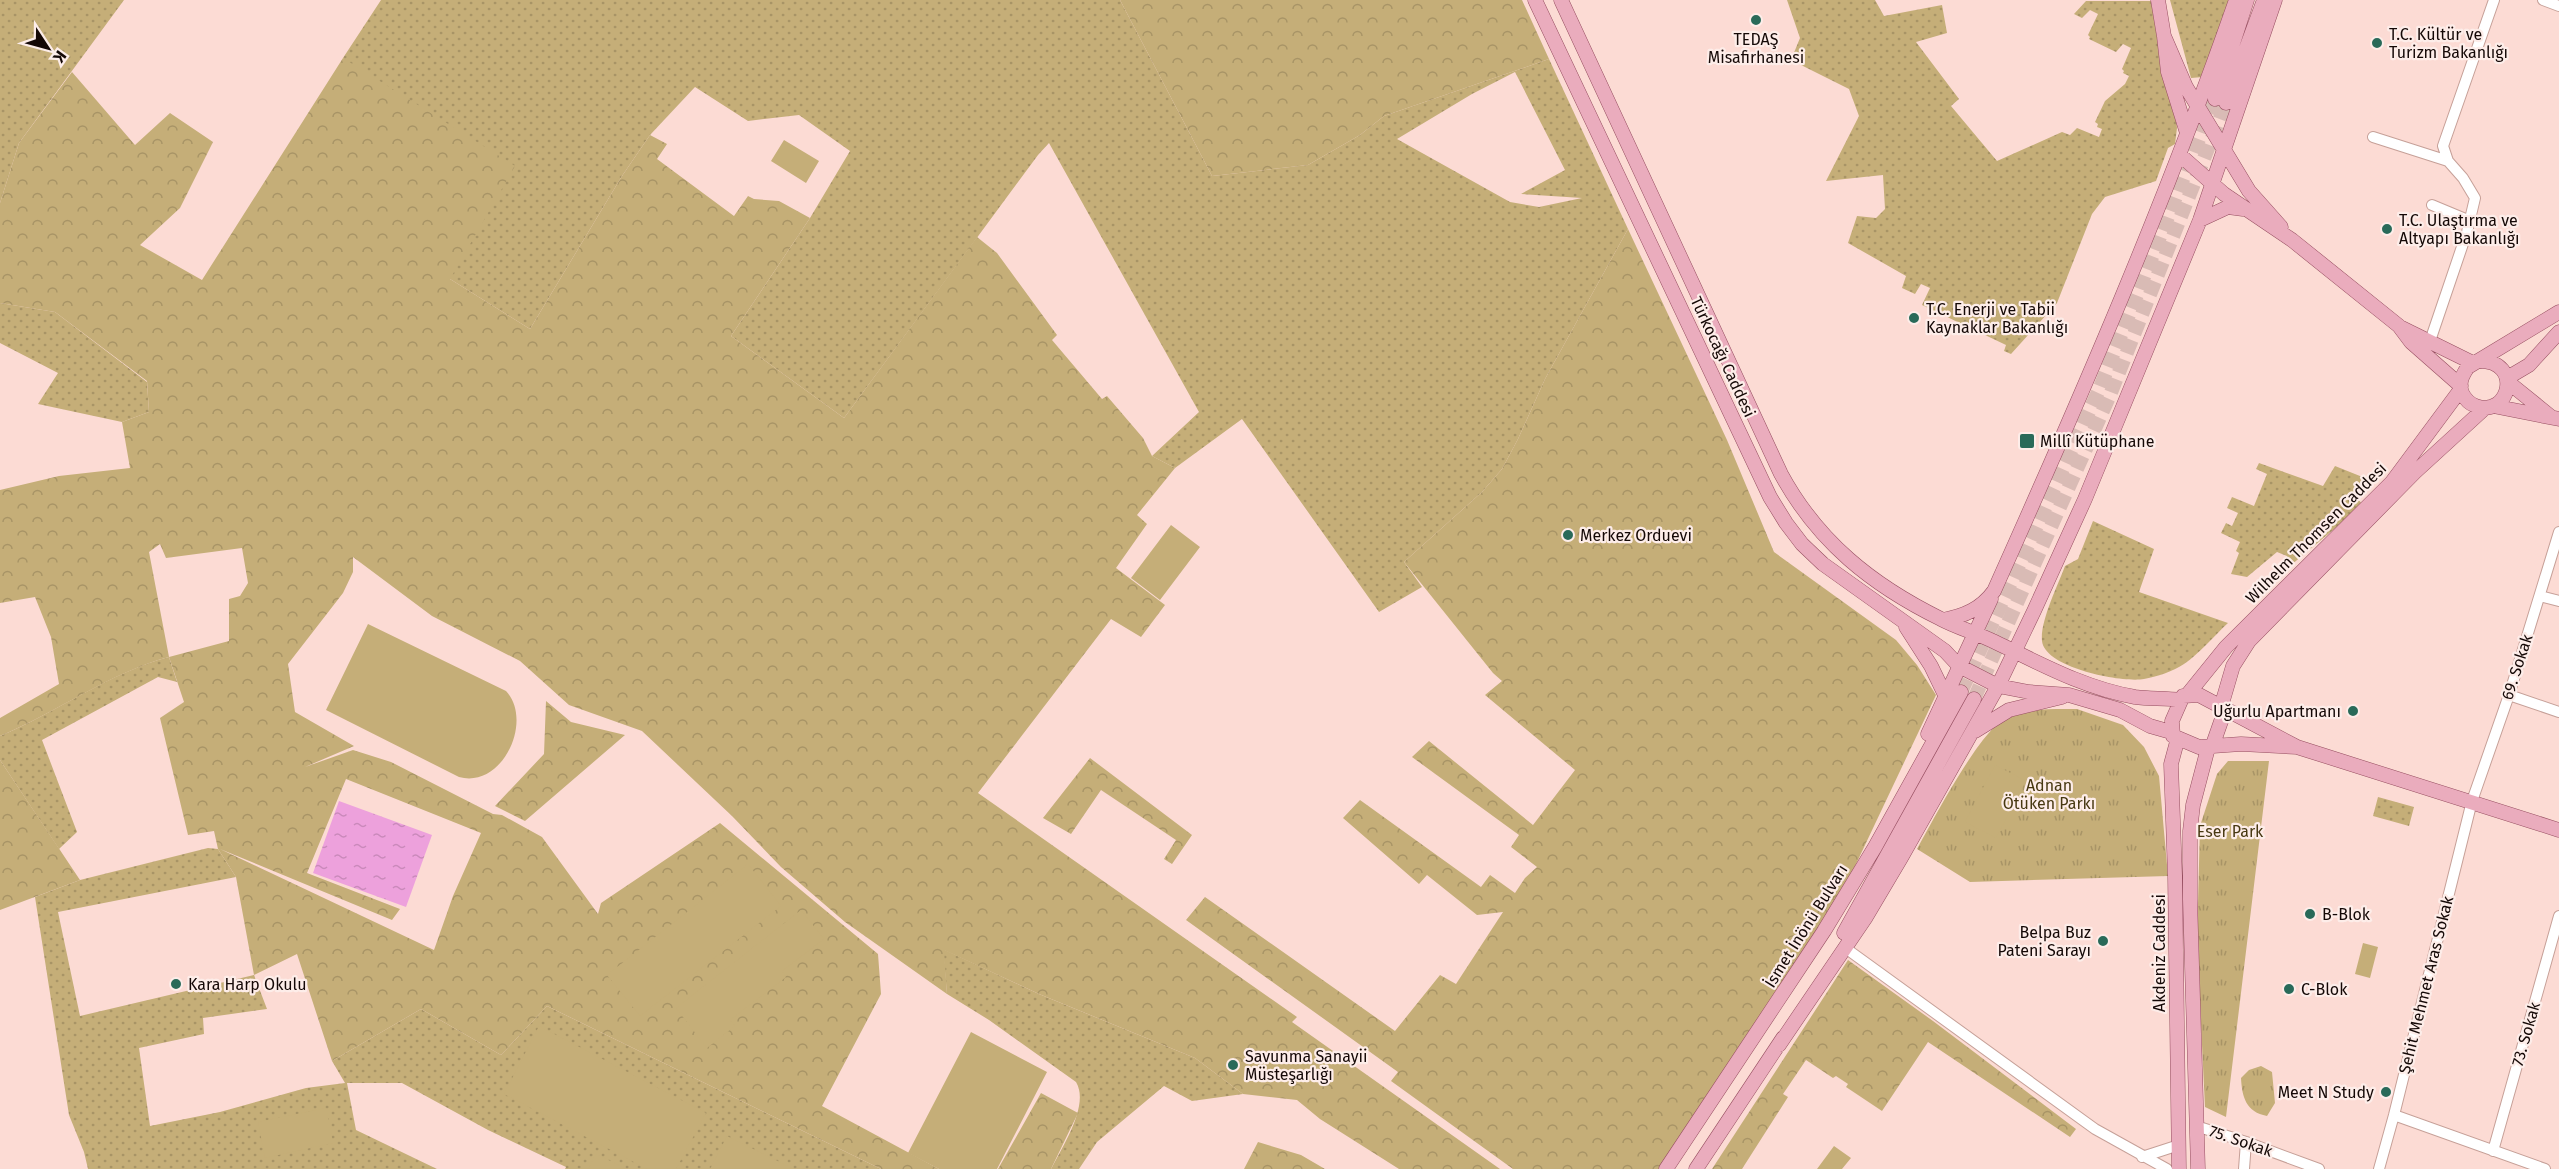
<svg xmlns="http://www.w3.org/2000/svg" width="2559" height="1169" font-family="'Fira Sans',sans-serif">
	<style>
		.grass { fill: url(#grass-dots); fill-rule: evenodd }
		.forest { fill: url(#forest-crowns); fill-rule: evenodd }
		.park { fill: url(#park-tufts) }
		.pitch { fill: #c5ae78 }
		.water { fill: url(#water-ripples) }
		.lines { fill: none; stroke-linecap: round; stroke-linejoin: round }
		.major-tunnel { stroke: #d9bbb5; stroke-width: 14; stroke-dasharray: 14 7; stroke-linecap: butt }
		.minor-casing { stroke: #c6a098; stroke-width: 12 }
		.major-casing { stroke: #964e60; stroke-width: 15 }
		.minor { stroke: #fff; stroke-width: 10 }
		.major { stroke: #eaacbd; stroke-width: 14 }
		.poi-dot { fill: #296a59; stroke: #fdede9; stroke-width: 2 }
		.labels { text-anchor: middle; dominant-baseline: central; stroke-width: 4.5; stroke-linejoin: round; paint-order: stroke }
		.poi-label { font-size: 16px; fill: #140806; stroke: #fdede9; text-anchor: start }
		.street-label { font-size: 16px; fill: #140806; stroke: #fdede9 }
		.park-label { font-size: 16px; fill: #473811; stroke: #fdede9 }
	</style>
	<defs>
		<pattern id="grass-dots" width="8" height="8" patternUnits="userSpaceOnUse" patternTransform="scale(1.5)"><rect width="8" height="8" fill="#c5ae78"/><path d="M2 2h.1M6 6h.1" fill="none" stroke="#a89466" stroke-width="1.8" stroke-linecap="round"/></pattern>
		<pattern id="forest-crowns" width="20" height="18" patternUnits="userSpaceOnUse" patternTransform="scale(1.5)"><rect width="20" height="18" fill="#c5ae78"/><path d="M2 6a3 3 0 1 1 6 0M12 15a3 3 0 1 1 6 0" fill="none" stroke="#a89466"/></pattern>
		<pattern id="park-tufts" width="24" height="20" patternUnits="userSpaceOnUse" patternTransform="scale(1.5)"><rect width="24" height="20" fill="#c5ae78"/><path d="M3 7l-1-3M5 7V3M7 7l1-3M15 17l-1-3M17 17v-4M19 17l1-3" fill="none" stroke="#a89466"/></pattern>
		<pattern id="water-ripples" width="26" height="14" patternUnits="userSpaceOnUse" patternTransform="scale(1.5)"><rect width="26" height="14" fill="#eda1dc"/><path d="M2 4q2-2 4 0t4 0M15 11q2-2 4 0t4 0" fill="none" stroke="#ca89bb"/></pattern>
	</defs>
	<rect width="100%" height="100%" fill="#fcdbd4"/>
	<path class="grass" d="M0,0h124l-105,143 -19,60z
		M381,0h739l92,176 96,-11 52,-30 24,-19 165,-57 79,170 -83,150 -27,60 -16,30 -20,23 -78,70 18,25 -43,25 -137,-193 -67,49 -23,-12 47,-44 -150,-269 -11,12 -194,263 -113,-82 79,-118 40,-67 -51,-36 -51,6 -53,-34 -45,48 -28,41 -92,153 -80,-50 -107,-221zM1515,72l50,98 -44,24 61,4 -43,9 -29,-5 -113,-63 75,-45z
		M1787,0h88l9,16 58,-11 5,28 -31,9 43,57 -8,7 46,55 65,-29 8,3 7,-7 22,9 3,-8 -5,-2 1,-3 -3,-2 10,-21 20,-17 4,-8 -6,-3 1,-2 -2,-2 9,-21 -8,-4 -7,8 -27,-13 1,-2 -2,-2 10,-21 -8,-4 -8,8 -8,-4 12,-13h72l11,38 8,89 -2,16 -7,4 -12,33 -51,16 -13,17 -35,89 -46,51 -7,-3 2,-6 -84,-40 8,-17 -9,-4 -6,10 -13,-6 4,-12 -58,-33 9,-27 19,2 9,-9 -2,-34 -57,6 33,-65 -10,-27 -58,-29 9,-22z
		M2170,0h61l-28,77 -12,1z
		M0,303l55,9 92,70 2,30 -27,10 -84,-18 20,-31 -58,-30z
		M2259,463l64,23 12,-20 30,12 -10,18 8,9 -78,65 2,-14 -10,-4 -30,25 -16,-3 8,-21 -3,-2 4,-9 -19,-9 5,-10 6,3 6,-13 -11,-5 5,-11 22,9 13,-32 -11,-5z
		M2093,521l61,28 -15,43 89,31c-15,14 -29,31 -44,41 -10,7 -28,13 -40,15 -22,4 -99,-11 -102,-38 -2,-20 16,-56 23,-75l13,-7z
		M169,657l8,25 -19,-5 -116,63 35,92 -18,17 -59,-89v-24c56,-23 110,-64 169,-79z
		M2378,797l36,10 -5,19 -36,-10z
		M208,848l10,1 18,28 -178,35 22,104 174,-41 13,34 -64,9 1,16 -65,14 11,78 70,-14 86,-24 39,-5 -13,-22 89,-52 80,46 46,-49 334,163h-316l1,-2 -78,-37 -86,-47h-55l9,47 81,39h-349l-4,-17 -15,-37 -34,-218 45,-17z
		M943,949l96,45 156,64 48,36 -51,7 -28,-15 -67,56 -18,27h-28c11,-22 39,-64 25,-87l-87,-62 -42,-26z"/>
	<path class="forest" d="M1120,0h402l27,59 -165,57 -24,19 -52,30 -96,11z
		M343,58l172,108 -65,113 80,50 92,-153 28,-41 17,9 -10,15 77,57 14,-20 6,3 25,2 31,17 -79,118 113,82 133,-181 20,16 60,82 -5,5 50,59 5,-3 36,42 9,18 23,12 -38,47 10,9 -31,44 49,37 -24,32 -30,-18 -133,174 319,224 -5,5 208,147h-101l-79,-50 -23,-19 -54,-6 -48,-36 -156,-64 -95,-44 3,44 -102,-72 -64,-55 -49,-51 -90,-85 -73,-26 -49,-44 -88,-45 -79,-59v15l-10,21 -55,71 7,48 59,34 -49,21 48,-17 38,12 102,52 9,1 40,22 56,77 3,-11 119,-80 158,131 3,40 -59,112 117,63h-58l-334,-163 -46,49 -80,-46 -89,52 -35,-107 -43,21 -18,-98 -18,-28 -4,-18 -26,4 -28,-117 24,-16 -15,-45c-58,15 -113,56 -169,79v-18l59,-34 -8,-47 -16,-40 -35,6v-113l59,-14 71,-8 -8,-46 27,-10 -2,-31 -92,-69 -55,-9v-100l19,-60 53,-71 63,73 35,-32 43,29 -33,66 -40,37 62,35zM160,544l6,14 76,-10 6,35 -8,13 -11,3v42l-60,16 -20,-105zM346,779l135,54 -28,63 -19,54 -214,-101 172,71 8,-11 -93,-36z
		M1628,229l99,211 47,112 122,88 21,25 19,30 -88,186 -182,288h-153l-122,-88 7,-9 -212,-152 19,-23 190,134 45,-56 16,9 47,-72 -26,3 -50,-40 -8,9 -76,-66 17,-18 121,87 9,-12 25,18 10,-15 12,-11 -26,-20 8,-12 -107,-78 17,-16 104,84 42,-55 -90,-75 17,-14 -9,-8 -89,-111 78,-70 20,-23 16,-30 27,-60z
		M546,701l25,21 54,13 -100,86 -30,-15 49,-52z
		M1090,758l102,77 -20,29 -8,-5 12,-19 -75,-50 -30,44 -28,-16z
		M0,760l80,120 -80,30z
		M1848,960l85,61 143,108 -6,8 -142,-95 -46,69 -36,-24 2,-3 -12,-8 -3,2 -27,-18 -23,34 5,3 -46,72h-30z
		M1041,1093l37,20 -27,56h-53z
		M1258,1142l43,13 24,14h-81z"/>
	<path class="park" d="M2077,709l46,16 21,22 15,29 9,100 -198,6 -53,-33c15,-27 65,-123 91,-132 22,-9 45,-8 69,-8z
		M2228,761h41l-43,356 -21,-10 -8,-166 3,-115 17,-52z
		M2261,1066l11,6 3,31 -8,13c-21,-4 -25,-19 -26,-38l8,-8z"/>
	<path class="pitch" d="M784,140l35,21 -13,22 -35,-22z
		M1171,525l29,22 -40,53 -29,-22z
		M368,624l138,67c28,30 -4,98 -47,86l-133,-67z
		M1995,765l31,16 -30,57 -31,-16z
		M748,864l33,42 -141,110 -33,-41z
		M801,910l23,29 -42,32 4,6 -56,43 5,6 -28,22 -31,-40z
		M2363,943l15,4 -8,31 -15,-4z
		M539,1026l167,87 -30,56h-29l-143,-75z
		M971,1032l76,40 -50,97h-58l-31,-16z
		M326,1108l7,35 -68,15 -7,-36z
		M727,1136l67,33h-84z
		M1834,1146l17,12 -9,11h-25z
		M596,1154l31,15h-39z"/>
	<path class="water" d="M339,801l93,34 -26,72 -93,-34z"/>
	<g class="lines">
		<path class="major-tunnel" d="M1961,692l138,-302 116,-291
			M1974,699l136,-304 116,-292"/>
		<defs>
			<path id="minor" d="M2543,0l16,6
				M2373,137l75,24
				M2432,205l36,15
				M2430,341l37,-109 8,-34 -12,-20 -15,-17 -5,-15 51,-146
				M2540,596l19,5
				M2509,695l50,17
				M1844,947l251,182 72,40
				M2394,1115l151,54
				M2196,1126l50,16 73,27
				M2493,1151l66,-235
				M2142,1157l37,-12
				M2244,1169l2,-27
				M2379,1169l15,-54 78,-314 37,-106 50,-163"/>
			<path id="major" d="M1535,0l235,497 16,26 16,21 21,20 122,87 14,15 39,20 31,6 40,3 51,15 30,16 21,6
				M1561,0l220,474c37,68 91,111 160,145 17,9 36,14 54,23 46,22 89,46 140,55 15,2 30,1 46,3
				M2158,0l6,36 4,36 19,61
				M2164,36l22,51 63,104 32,36
				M2215,99l32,-99
				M2226,103l38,-103
				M2179,154l45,40 68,46 107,86 12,16 50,44
				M2200,220l28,-13 15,2
				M2400,327l73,36
				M2480,361c43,0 30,57 -4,45 -6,-2 -11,-7 -14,-13 -4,-9 0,-18 6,-26l91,-55
				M2507,378l22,-13 30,-33
				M2508,382l42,34
				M2493,406l66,13
				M1943,620c21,-4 38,-11 51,-29 87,-194 172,-390 242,-591
				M1906,627l25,39 15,31
				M2188,694l38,-47 166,-165 69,-93
				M2221,707l12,-41 16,-25 166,-169 70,-64
				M1975,731l34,-21 53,-13
				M1928,734l63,-135
				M2178,738l-7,26 4,112 4,293
				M2212,747l13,-37
				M2297,747l-56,-3 -42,3 -26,-11 -1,-15 11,-25 16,-1 98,52 262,83
				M1844,933l130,-234
				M1779,1045l87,-128 35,-59 97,-172 36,-75 51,-112 115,-279 75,-220
				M1666,1169l158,-238 51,-84 86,-155
				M1696,1169l87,-131
				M2198,1169l-8,-270v-68l3,-26 15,-57"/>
		</defs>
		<use href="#minor" class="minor-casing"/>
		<use href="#major" class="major-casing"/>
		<use href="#minor" class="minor"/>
		<use href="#major" class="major"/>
	</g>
	<g class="poi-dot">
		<circle cx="1756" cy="20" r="6"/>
		<circle cx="2377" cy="43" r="6"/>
		<circle cx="2387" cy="229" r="6"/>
		<circle cx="1914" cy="318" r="6"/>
		<rect x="2019" y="433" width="16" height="16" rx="3"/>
		<circle cx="1568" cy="535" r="6"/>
		<circle cx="2353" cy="711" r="6"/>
		<circle cx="2310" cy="914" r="6"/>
		<circle cx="2103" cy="941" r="6"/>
		<circle cx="176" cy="984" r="6"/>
		<circle cx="2289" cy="989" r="6"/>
		<circle cx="1233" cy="1065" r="6"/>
		<circle cx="2386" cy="1092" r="6"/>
	</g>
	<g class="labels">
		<g class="poi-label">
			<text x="2389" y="34">T.C. Kültür ve<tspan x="2389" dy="18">Turizm Bakanlığı</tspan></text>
			<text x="1756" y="39" text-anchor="middle">TEDAŞ<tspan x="1756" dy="18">Misafirhanesi</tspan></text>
			<text x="2399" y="220">T.C. Ulaştırma ve<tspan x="2399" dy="18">Altyapı Bakanlığı</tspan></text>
			<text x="1926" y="309">T.C. Enerji ve Tabii<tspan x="1926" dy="18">Kaynaklar Bakanlığı</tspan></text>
			<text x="2040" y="441">Millî Kütüphane</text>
			<text x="1580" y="535">Merkez Orduevi</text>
			<text x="2341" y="711" text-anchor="end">Uğurlu Apartmanı</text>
			<text x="2322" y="914">B-Blok</text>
			<text x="2091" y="932" text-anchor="end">Belpa Buz<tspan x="2091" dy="18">Pateni Sarayı</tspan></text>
			<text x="188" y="984">Kara Harp Okulu</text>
			<text x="2301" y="989">C-Blok</text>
			<text x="1245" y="1056">Savunma Sanayii<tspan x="1245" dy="18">Müsteşarlığı</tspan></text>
			<text x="2374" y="1092" text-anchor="end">Meet N Study</text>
		</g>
		<g class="street-label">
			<text transform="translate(1723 357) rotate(65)">Türkocağı Caddesi</text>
			<text transform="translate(2316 533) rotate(-45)">Wilhelm Thomsen Caddesi</text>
			<text transform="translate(2517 667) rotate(-72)">69. Sokak</text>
			<text transform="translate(1806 926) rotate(-58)">İsmet İnönü Bulvarı</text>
			<text transform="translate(2159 953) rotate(-90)">Akdeniz Caddesi</text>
			<text transform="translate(2426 985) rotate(-76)">Şehit Mehmet Aras Sokak</text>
			<text transform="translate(2526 1034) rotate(-74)">73. Sokak</text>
			<text transform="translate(2241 1141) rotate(19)">75. Sokak</text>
		</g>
		<g class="park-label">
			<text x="2049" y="785">Adnan<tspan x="2049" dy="18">Ötüken Parkı</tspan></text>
			<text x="2230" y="831">Eser Park</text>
		</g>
	</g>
	<g transform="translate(48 48) rotate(126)" stroke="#fdede9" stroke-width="4.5" paint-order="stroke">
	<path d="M0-4.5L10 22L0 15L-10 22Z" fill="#140806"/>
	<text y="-9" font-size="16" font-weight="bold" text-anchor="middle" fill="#140806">K</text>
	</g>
</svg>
